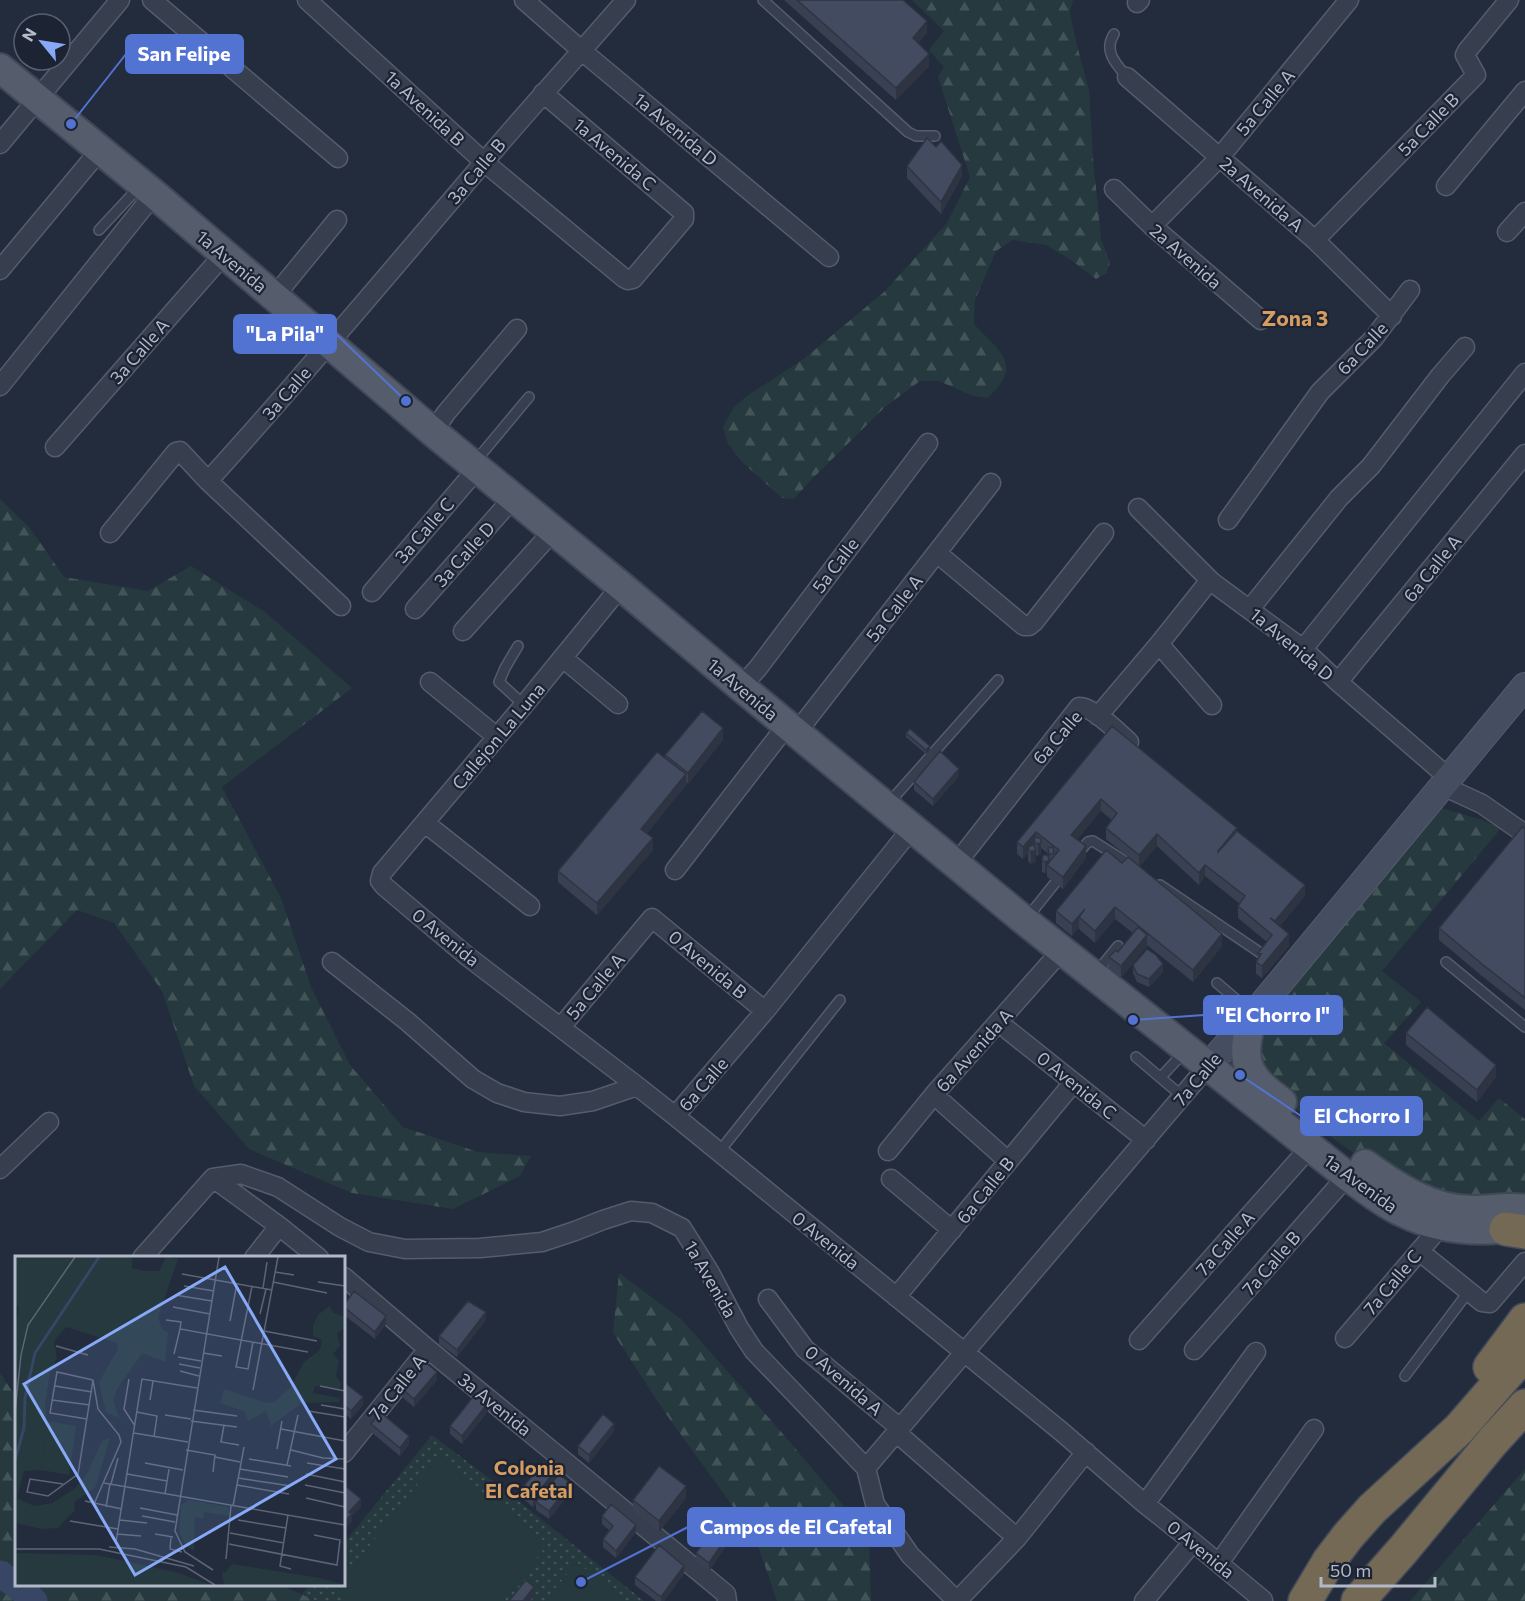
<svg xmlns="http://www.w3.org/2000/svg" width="1525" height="1601" font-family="Commissioner,sans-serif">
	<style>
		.grass { fill: url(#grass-dots) }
		.forest { fill: url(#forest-firs) }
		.garden { fill: #25393e }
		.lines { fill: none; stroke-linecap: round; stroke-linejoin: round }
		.river { stroke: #364664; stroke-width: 27 }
		.lane-casing { stroke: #555c6b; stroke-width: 12 }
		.street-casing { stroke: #555c6b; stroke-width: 21 }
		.secondary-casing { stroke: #555c6b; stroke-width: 28 }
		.primary-casing { stroke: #404756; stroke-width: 32 }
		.highway-casing { stroke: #424958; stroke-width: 36 }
		.lane { stroke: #373e4d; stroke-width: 9 }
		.street { stroke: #373e4d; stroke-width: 18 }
		.secondary { stroke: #454d60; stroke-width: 26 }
		.primary { stroke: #555d6d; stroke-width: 28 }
		.highway { stroke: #736954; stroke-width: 33 }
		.wall { fill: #394052 }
		.shaded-wall { fill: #2e3442 }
		.building { fill: #424b5f; stroke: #2e3442; stroke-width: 1.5 }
		.labels { text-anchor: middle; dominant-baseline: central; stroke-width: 4.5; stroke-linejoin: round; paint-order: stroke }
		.street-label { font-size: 18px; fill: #b3b9c8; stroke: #1c2332 }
		.neighbourhood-label { font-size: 20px; font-weight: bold; fill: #d59d61; stroke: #1c2332 }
		.quarter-label { font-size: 21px; font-weight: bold; fill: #d59d61; stroke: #1c2332 }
		.inset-river { fill: none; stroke: #364664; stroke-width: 3 }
		.inset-road { fill: none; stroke: #5d6475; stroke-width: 1.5 }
		.view { fill: #87a9f8; fill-opacity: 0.15; stroke: #87a9f8; stroke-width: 3 }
		.inset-edge { fill: none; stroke: #b3b9c8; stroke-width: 3 }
		.leader { fill: none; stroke: #5273d2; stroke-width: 2 }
		.callout-dot { fill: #5273d2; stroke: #1c2332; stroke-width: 2 }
		.callout { fill: #5273d2; stroke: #5273d2; stroke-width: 2 }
		.callout-label { font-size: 20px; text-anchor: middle; font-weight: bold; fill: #fff }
	</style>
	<defs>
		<pattern id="grass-dots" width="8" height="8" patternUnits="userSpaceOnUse" patternTransform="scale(1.5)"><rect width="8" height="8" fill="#25393e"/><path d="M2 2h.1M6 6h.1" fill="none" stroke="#425458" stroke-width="1.8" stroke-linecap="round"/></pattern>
		<pattern id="forest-firs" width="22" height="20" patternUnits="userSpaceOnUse" patternTransform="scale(1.5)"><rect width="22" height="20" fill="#25393e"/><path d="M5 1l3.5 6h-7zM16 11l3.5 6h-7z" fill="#425458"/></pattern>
	</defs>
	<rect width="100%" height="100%" fill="#232c3d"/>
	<path class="grass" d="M432,1435l74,56 138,110h-327l-15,-7 8,-9 34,-1v-41z"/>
	<path class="forest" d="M912,0h161l-3,13 7,32 12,45 4,68 8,81 9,23 -3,11 -11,6 -25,-19 -25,-15 -33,-5 -17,11 -21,49 -1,24c25,27 51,41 13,74l-14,-2 -34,-15h-19l-34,25 -75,74 -17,19 -12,-1 -41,-37 -13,-17 -5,-17 11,-20 13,-11 58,-38 79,-66 63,-69 23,-46 -32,-100 6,-10 -15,-17 15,-19z
		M0,499l30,29 34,49 84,14 43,-25 74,46 87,76 -130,99 59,111 30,89 39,78 53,62 75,25 53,4 -11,20 -67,33 -101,-16 -103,-44 -55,-63 -32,-95 -48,-68 -37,-13 -77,79z
		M1438,807l44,13 19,8 -119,143 39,31 -37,41 95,78 20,-23 26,21v78l-67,4 -89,-37 -39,-28 -67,-54 -5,-11 3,-56z
		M619,1273l62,46 102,115 86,102 2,65h-94l-22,-64 -89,-123 -53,-81z
		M0,1373l16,24v187l264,1 37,16h-317z
		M1525,1469v132h-115z"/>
	<path class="garden" d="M439,1457l109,87 -45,57h-156l-13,-11 4,-5 6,-1v-6z
		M577,1562l47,39h-79z"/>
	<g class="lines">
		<path class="river" d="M0,1574l19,13 15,14"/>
		<defs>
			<path id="lane" d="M763,0l145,132 8,4h19
				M1114,34c-11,17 2,30 13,43
				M99,230l41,-44
				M474,463l55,-66
				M518,646l-13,22 -6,14 25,23
				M888,804l110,-124
				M1079,852l9,-10 5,-1 41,26
				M1160,885l105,71
				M1027,918l28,-35
				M1446,962l79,65
				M1095,974l23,-28
				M1217,983l35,30
				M1136,1057l46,39
				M1161,1077l24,-26
				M719,1152l121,-152
				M1405,1376l64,-85"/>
			<path id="street" d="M152,0l186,158
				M307,0l177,162 140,116 4,2 5,-1 51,-60v-6l-141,-120
				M524,0l58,51 247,206
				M1137,3l3,-3
				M1127,77l188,163 77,76
				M0,144l120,-144
				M1446,186l79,-95
				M1114,189l38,37 109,94
				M1152,226l68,-69 129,-157
				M1507,232l18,-20
				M1315,240l161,-165 -11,-20 2,-4 42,-51
				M0,270l100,-120
				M274,297l63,-77
				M0,386l154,-192
				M433,432l13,-19 71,-84
				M55,447l169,-193
				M208,481l133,125
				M1138,508l74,74 91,67 35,33 111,96
				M1228,520l92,-128 54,-54 36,-48
				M110,533l66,-81 4,-1 28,30c95,-104 185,-213 277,-320 46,-54 94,-107 141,-161
				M937,553l87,73h5l5,-4 70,-89
				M621,586l-97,119 -142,168 -2,8 4,5 83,70 170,130 38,30 387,316 83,72 48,38 70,58
				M372,592l105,-123
				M415,609l98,-111
				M1250,609l89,-111 32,-32 69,-90 25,-29
				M463,631l90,-100
				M1159,644l53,61
				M1303,649l222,-276
				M563,658l55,46
				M430,682l67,55
				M1338,682l187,-228
				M741,687l17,-19 170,-225
				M1098,716l61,-72 47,-59 6,-3
				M797,732l194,-249
				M1443,786l39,18 43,30
				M425,823l105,83
				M956,864l123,-157c13,-1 39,25 50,35
				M675,870l112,-145
				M332,962l76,60 65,57 24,14 27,9 36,4 33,-5 44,-15
				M561,1027l91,-109 113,93
				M1008,1030l138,110
				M943,1103l65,58
				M675,1116l90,-105 147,-183
				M888,1151l49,-60 124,-140
				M0,1169l49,-47
				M213,1178l28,-4 37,13 62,40 29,15 36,7 75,-1 62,-6 33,-11 28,-11 28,-9 21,2 30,15 27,43 30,57 15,23 112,117 9,36 35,51 47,46
				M213,1178l66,48 40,32
				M891,1179l61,51
				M1419,1251l63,51 8,1 35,-41
				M142,1258l71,-80
				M254,1258l25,-32
				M344,1277l84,72 298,245 1,7
				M896,1297l177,-214
				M768,1299l37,50 96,80
				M1345,1338l95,-111
				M1139,1340l172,-194
				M1194,1350l153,-174
				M897,1433l120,105
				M344,1453l84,-104
				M866,1468l342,-402
				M1145,1504l111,-152
				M1219,1563l95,-134
				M957,1601l60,-63 69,-86
				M1144,1601l49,-59"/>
			<path id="secondary" d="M1208,1066l46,-52 271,-328"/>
			<path id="primary" d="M0,68l154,126 279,238 188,154 120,101 284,234 322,255c18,12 35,27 55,36 38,19 81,21 123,14
				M1254,1014c-6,17 -13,42 -2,59 6,12 20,21 30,29
				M1365,1164c32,23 68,47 109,46 17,0 34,-4 51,-1"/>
			<path id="highway" d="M1506,1229l19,3
				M1490,1367l35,-47
				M1305,1601l24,-40 19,-25 24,-27 87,-80 66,-76
				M1358,1601l45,-51 90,-109 32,-35"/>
		</defs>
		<use href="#lane" class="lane-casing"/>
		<use href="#street" class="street-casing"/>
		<use href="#secondary" class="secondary-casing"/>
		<use href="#primary" class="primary-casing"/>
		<use href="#highway" class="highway-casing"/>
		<use href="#lane" class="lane"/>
		<use href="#street" class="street"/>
		<use href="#secondary" class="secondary"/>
		<use href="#primary" class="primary"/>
		<use href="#highway" class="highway"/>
	</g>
	<path class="wall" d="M784,0h119l24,33 -9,10 11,23 -33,34z
		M936,147l26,29 -21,38 -34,-36v-12z
		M1112,726l125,105 68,65 -25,30 9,20 -27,32 -6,-4v-12l2,-3v-6l9,-11 -29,-24v-12l2,-2 -35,-28 -6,9 -42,-39 -18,21 83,79 -29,36 -46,-37v1l-26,32 -12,-10v-11l9,-5 15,-19 -18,-14 -20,24 -16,-14v-2l-7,9 -16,-13v-12l66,-48 6,-6 -22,-18v-11l6,-8 -11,-9 -24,28 9,19 -23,31 -16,-12v-4h-2l-3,-1v-12l7,-3v-3l-8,-6v6l-3,2 -2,-1v7l-5,2 -3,-3v-8l-5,6 -6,-5v-12z
		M906,733l24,17 -4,4 -20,-17z
		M723,740l-35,44 -2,-2v3l-39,48 6,17 -56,65 -39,-33v-11l107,-113v-3z
		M959,776l-26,30 -19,-16v-8z
		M1525,829v181l-43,-34 -43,-36v-12z
		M1133,965l30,7 -14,15 -12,-5 -4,-9z
		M1406,1033l90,44 -19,25 -71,-57z
		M344,1305l42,19 -11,15 -31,-24z
		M486,1320l-29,37 -18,-13v-8z
		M437,1380l-23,27 -12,-10v-8z
		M344,1382l19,23 -12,14 -7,-6z
		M488,1411l-26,33 -12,-10v-8z
		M371,1424l38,20 -9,12 -29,-24z
		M614,1431l-25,32 -11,-9v-8z
		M555,1478l16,14 -22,27 -13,-9v-6l-3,3 -12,-10v-8z
		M686,1498l-27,34 -26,-20v-12z
		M602,1516l34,16 -20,26 -13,-11v-8l6,-9 -7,-6z
		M728,1543l-19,28 -13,-10v-8z
		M684,1574l-20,27h-8l-21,-16v-8z"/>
	<path class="shaded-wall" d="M927,21v12l-14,16v-11z
		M929,54v12l-33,34v-12z
		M962,165v11l-21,38v-12z
		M723,728v12l-35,44v-11z
		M930,746v4l-4,4v-4z
		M959,769v7l-26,30v-7z
		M686,774v11l-45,56v-12z
		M1101,799v12l-30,36v-12z
		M1036,832v12l-2,-5v6l-4,6 -2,-2v4l-5,6v-12z
		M1157,834v12l-18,21v-12z
		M653,838v12l-56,65v-12z
		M1041,839v15l-3,2v-12z
		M1086,846v12l-23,31v-12z
		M1036,850v12l-5,2v-12z
		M1049,858v9l-2,-2v8h-2v-11z
		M1205,865v11l-6,9v-12z
		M1305,885v11l-30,36v-11z
		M1115,907v12l-20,24v-12z
		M1085,909v11l-6,-3v10l-7,9v-12z
		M1222,934v12l-29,36v-12z
		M1289,934v12l-27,32v-12z
		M1147,935v11l-26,32v-12z
		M1163,964v8l-14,15v-8z
		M1496,1065v12l-19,25v-12z
		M486,1312v8l-29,37v-7z
		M386,1316v8l-11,15v-7z
		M437,1372v8l-23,27v-8z
		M363,1397v8l-12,14v-8z
		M488,1403v8l-26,33v-8z
		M614,1424v7l-25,32v-8z
		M409,1436v8l-9,12v-8z
		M555,1471v8l-19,23v2l-3,3v-8z
		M571,1484v8l-22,27v-8z
		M686,1486v12l-27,34v-11z
		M361,1499v8l-9,10v5l-8,8v-8l5,-10z
		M636,1525v7l-20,26v-7z
		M728,1535v8l-19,28v-8z
		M684,1566v8l-20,27h-3v-4z
		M534,1587v8l-4,6h-7z"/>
	<path class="building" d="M797,0h106l24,21 -14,17 16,16 -33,34z
		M927,138l9,9 5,-6 21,24 -21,37 -34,-36z
		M702,711l21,17 -35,45 -23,-18z
		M1112,726l125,102 -19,23v1l19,-21 68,54 -30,36 -5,-3 19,16 -27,32 -6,-4 5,-8 -3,-1 14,-18 -34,-29 7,-10 -40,-31 -6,8 -42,-39 -18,21 -33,-27 11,-15 -16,-14 -30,36 15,11 -23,31 -16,-12 12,-15 -23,-18 -13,15 -6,-5z
		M910,729l20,17 -4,4 -20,-17z
		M940,751l19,18 -26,30 -19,-17z
		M657,752l29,22 -45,55 12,9 -56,65 -39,-32z
		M1522,827l3,2v169l-43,-34 -43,-36z
		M1037,837l4,2v4l-3,1 -3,-1 -1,-4z
		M1032,845h2l2,5 -5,2 -3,-3 1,-2z
		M1053,847l1,6 -2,1h-3l-1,-6z
		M1106,850l16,13 6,-6 94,77 -29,36 -78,-63 -20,24 -16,-14 6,-8 -13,15 -16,-13z
		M1043,855h4l2,3 -1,3 -3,1 -3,-2z
		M1138,927l9,8 -26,31 -12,-9 7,-7 2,2z
		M1147,949l9,6 7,9 -14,15 -12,-5 -4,-9z
		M1427,1007l69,58 -19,25 -71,-57z
		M354,1291l32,25 -11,16 -31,-25v-2z
		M468,1301l18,11 -29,38 -18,-14z
		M425,1362l12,10 -23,27 -12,-10z
		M344,1382l19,15 -12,14 -7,-6z
		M476,1393l12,10 -26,33 -12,-10z
		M380,1412l29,24 -9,12 -29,-24z
		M603,1414l11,10 -25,31 -11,-9z
		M544,1462l11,9 -22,28 -12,-10z
		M659,1466l27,20 -27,35 -26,-21z
		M559,1474l12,10 -22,27 -13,-9z
		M344,1485l17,14 -12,13 3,2 -8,8z
		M611,1504l25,21 -20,26 -13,-12 10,-13 -11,-10z
		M716,1526l12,9 -19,28 -13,-10z
		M659,1545l25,21 -23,31 -26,-20z
		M526,1580l8,7 -11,14h-14z"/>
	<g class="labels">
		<g class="street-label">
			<text transform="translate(1265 102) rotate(-50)">5a Calle A</text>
			<text transform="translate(425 108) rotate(43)">1a Avenida B</text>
			<text transform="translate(1428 124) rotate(-46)">5a Calle B</text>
			<text transform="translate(676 129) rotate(40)">1a Avenida D</text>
			<text transform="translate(615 154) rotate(40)">1a Avenida C</text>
			<text transform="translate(476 171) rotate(-50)">3a Calle B</text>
			<text transform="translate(1262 194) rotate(41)">2a Avenida A</text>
			<text transform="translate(1186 256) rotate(41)">2a Avenida</text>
			<text transform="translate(232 261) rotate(40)">1a Avenida</text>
			<text transform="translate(1362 348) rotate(-47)">6a Calle</text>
			<text transform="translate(139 351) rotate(-49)">3a Calle A</text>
			<text transform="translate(286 393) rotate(-49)">3a Calle</text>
			<text transform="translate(424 530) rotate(-49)">3a Calle C</text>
			<text transform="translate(464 554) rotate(-48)">3a Calle D</text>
			<text transform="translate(835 565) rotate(-53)">5a Calle</text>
			<text transform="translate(1432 568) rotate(-51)">6a Calle A</text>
			<text transform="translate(894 608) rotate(-52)">5a Calle A</text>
			<text transform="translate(1292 644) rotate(40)">1a Avenida D</text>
			<text transform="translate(743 689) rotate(40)">1a Avenida</text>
			<text transform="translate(498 736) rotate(-50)">Callejon La Luna</text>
			<text transform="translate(1057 737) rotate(-49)">6a Calle</text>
			<text transform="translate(446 937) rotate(39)">0 Avenida</text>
			<text transform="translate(708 964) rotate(40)">0 Avenida B</text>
			<text transform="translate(595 986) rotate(-50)">5a Calle A</text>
			<text transform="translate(974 1050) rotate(-48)">6a Avenida A</text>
			<text transform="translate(1197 1079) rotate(-50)">7a Calle</text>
			<text transform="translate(703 1084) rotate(-49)">6a Calle</text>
			<text transform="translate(1077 1085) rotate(39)">0 Avenida C</text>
			<text transform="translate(1361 1183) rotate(36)">1a Avenida</text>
			<text transform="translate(985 1190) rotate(-51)">6a Calle B</text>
			<text transform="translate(826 1240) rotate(39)">0 Avenida</text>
			<text transform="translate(1225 1243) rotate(-49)">7a Calle A</text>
			<text transform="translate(1271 1263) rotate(-49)">7a Calle B</text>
			<text transform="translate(711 1279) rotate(60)">1a Avenida</text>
			<text transform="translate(1392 1282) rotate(-50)">7a Calle C</text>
			<text transform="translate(844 1380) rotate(41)">0 Avenida A</text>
			<text transform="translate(397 1387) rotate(-51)">7a Calle A</text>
			<text transform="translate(495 1404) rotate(39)">3a Avenida</text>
			<text transform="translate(1201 1549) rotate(39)">0 Avenida</text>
		</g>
		<g class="neighbourhood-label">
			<text x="529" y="1467">Colonia<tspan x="529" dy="23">El Cafetal</tspan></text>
		</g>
		<g class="quarter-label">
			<text x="1295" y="317">Zona 3</text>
		</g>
	</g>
	<g transform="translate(15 1256)">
		<rect width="330" height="330" fill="#232c3d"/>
		<path d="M32,165l29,5 -7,49 -28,-5z" fill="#25393e"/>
		<path d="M0,1h117v11l13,3h14l7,-14 12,2 -20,58 4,12 6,4 -3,29 -23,-9 -25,36 -4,11 6,18 -13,-6 -7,-30 19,-33 -1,-6 -51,-16 -12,14 3,17 -7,15 -5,30 2,20 -6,47 -17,1 -7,27 17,8 18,-3 22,-14 13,-15 15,-33 8,-3 -15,50 -21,14 1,8 -17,18 -17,1 -26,-6v-192l4,-24 -4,-2zM314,50l5,7 11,4v10l-8,7 3,12 -7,8 6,7 -3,15 5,8 -1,5 -25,-3 -2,7 27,5 -1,4 -37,1 -31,23 -5,-15 -18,10 -4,-10 -24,-8 4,-14 42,14 8,-1 16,-14 14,-26 16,-12 2,-10 -9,-4v-10l5,-11zM174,244l39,7 2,9 -26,-4 -1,7 -8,-2 -1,34 -8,-5 -7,-14 2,-27zM0,297l82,2 82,18 32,12h-196zM217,308l88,14 25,7h-118l-2,-12z" fill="#25393e"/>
		<path d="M207,316l21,2 17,11h-36z" fill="#25393e"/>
		<path d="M35,169l24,3 -3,20 -24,-3zM33,193l23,4 -3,19 -24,-4z" fill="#25393e"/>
		<path class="inset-river" d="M0,204l9,-32 1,-30 10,-45 64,-96"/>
		<path class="inset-road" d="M260,16l19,3M167,18l90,16M258,26l54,11M303,26l27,4M169,30l30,5M237,30l-16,81 12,2 5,-27M248,32l4,-26M160,39l37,6M158,51l37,7M245,58l6,-25M151,64l15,2 -1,7 128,23M215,65l7,-38M249,75l53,10M41,90l32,9M188,97l19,3M159,98l6,-25M163,101l23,4M164,108l21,4M165,115l19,5M114,123l-5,30 11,17M78,124l5,29 21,26 2,7 -27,62M40,130l37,6M305,130l25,5M238,134l25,-133M37,144l38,5M135,144l3,-19M306,149l24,4M178,154l44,6M293,155l37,6M0,156l6,-57 7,-30 47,-68M122,156l20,4 -3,21M150,159l26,4M72,163l-37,-6 7,-41 36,8M176,165l46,6M209,169l-3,17 18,3M266,173l64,12M119,177l54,9M262,193l5,-28M171,194l29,5 -2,17M276,194l32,8 22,1M200,201l25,5M234,203l42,7M130,207l38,7M292,207l38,6M272,209l11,-50M225,213l48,8M112,218l40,7M291,218l39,8M223,222l53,8M89,227l241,42M48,228l-33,-5 -3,13 21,4 30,-22 15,-94M96,228l7,-26M222,229l52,9M290,229l40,8M150,238l4,-25M291,242l39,9M70,245l37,8M218,250l11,-59M91,251l4,-23M125,252l37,7M273,259l-8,51 11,3M127,260l33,6M105,264l27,3M223,264l48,8M55,265l48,8M215,277l54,10M102,278l24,2M140,278l18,3M156,281l-1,12 12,3M101,286l26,-163 55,9M214,288l108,21 3,-25 -26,-5M94,291l26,2 59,17M0,293h84l87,18 29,18M211,303l5,-53M198,314l-28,-18 -10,-21 44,-274"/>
		<path class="view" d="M210,11l111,192 -201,116 -111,-191z"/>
		<rect width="330" height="330" class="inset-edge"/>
	</g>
	<path class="leader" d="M71 124L126 54M406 401L336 334M1133 1020L1204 1015M1240 1075L1301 1116M581 1582L688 1527"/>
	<g class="callout-dot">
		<circle cx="71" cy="124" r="6"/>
		<circle cx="406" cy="401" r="6"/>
		<circle cx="1133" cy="1020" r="6"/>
		<circle cx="1240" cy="1075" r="6"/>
		<circle cx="581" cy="1582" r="6"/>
	</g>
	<g class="callout">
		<rect x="126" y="35" width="117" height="38" rx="6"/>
		<rect x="234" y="315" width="102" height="38" rx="6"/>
		<rect x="1204" y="996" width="138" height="38" rx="6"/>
		<rect x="1301" y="1097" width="121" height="38" rx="6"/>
		<rect x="688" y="1508" width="216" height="38" rx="6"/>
	</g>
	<g class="callout-label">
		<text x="184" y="61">San Felipe</text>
		<text x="285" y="341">"La Pila"</text>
		<text x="1273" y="1022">"El Chorro I"</text>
		<text x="1362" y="1123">El Chorro I</text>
		<text x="796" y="1534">Campos de El Cafetal</text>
	</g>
	<g transform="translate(42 42) rotate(300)"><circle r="28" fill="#1c2332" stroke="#585f6e" stroke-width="1.5"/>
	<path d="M0-4.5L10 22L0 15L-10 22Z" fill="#87a9f8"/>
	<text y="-9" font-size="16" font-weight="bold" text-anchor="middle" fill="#b3b9c8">N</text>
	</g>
	<path d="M1321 1577v9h114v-9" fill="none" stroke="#b3b9c8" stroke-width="3"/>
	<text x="1330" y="1577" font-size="18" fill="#b3b9c8" stroke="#1c2332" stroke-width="4.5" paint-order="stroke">50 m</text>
</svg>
